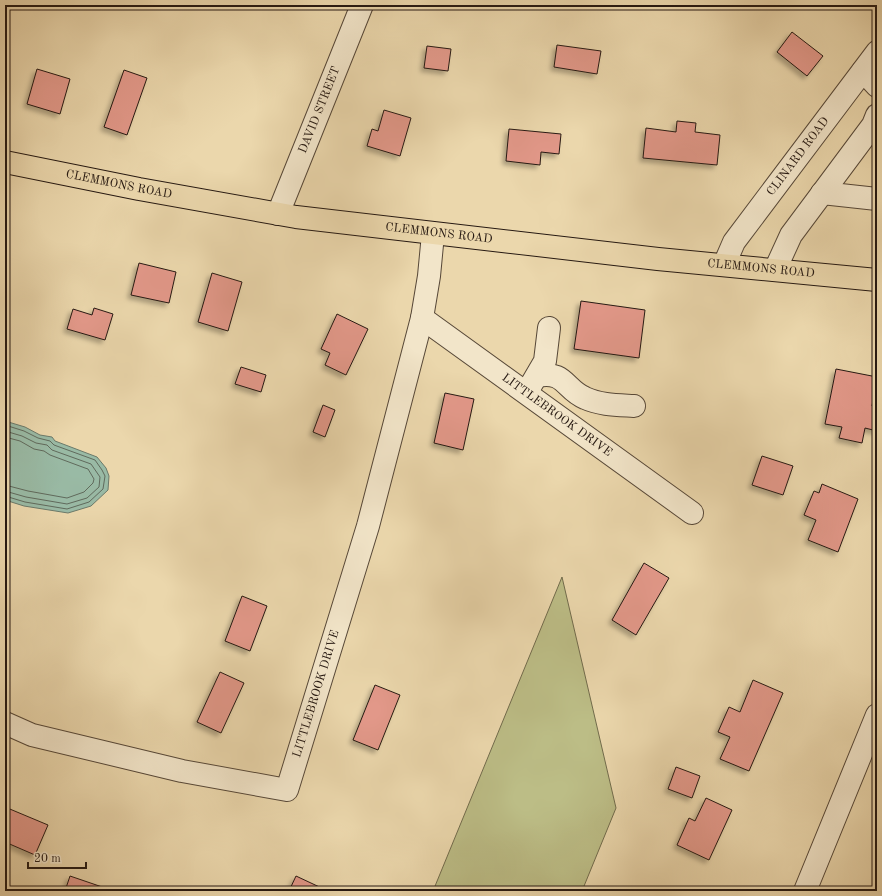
<svg xmlns="http://www.w3.org/2000/svg" width="882" height="896" font-family="'Old Standard TT',serif">
	<style>
		.green { fill: #bcbd86; stroke: #716b4c }
		.water { fill: #99baa5; stroke: #6b7a6a }
		.lines { fill: none; stroke-linecap: round; stroke-linejoin: round }
		.shore { stroke: #606a5c; stroke-width: 1 }
		.building { fill: #e29889; stroke: #261912; filter: url(#shadow) }
		.minor-casing { stroke: #574838; stroke-width: 24 }
		.major-casing { stroke: #261912; stroke-width: 24 }
		.minor { stroke: #f2e5c9; stroke-width: 22 }
		.major { stroke: #ebd7ac; stroke-width: 22 }
		.labels { text-anchor: middle; dominant-baseline: central; stroke-width: 3.5; stroke-linejoin: round; paint-order: stroke }
		.street-label { font-size: 12px; fill: #261912; stroke: #f2e5c9 }
	</style>
	<defs>
		<filter id="shadow"><feDropShadow dx="-3.5" dy="3.5" stdDeviation="2" flood-color="#0004"/></filter>
	</defs>
	<rect width="100%" height="100%" fill="#ebd7ac"/>
	<filter id="stains"><feTurbulence type="fractalNoise" baseFrequency=".005" numOctaves="4"/><feColorMatrix values="0 0 0 0 .2 0 0 0 0 .09 0 0 0 0 .02 0 0 0 .5 -.17"/></filter>
	<radialGradient id="worn" r=".72"><stop offset=".6" stop-color="#630" stop-opacity="0"/><stop offset="1" stop-color="#630" stop-opacity=".3"/></radialGradient>
	<path class="green" d="M562,577l54,231 -34,83h-149z"/>
	<path class="water" d="M5,421l20,6 15,8 12,2 3,4 42,16 9,11 3,8 -1,14 -17,16 -23,7 -44,-7 -19,-6z"/>
	<g class="lines">
		<path class="shore" d="M5,425l19,6 14,7 12,3 4,4 41,15 7,10 3,6 -2,13 -14,13 -22,7 -42,-7 -20,-6
			M5,431l17,5 14,7 11,2 5,5 39,14 9,13 -1,10 -12,11 -20,6 -41,-7 -21,-6
			M5,437l15,4 14,8 10,2 6,4 35,13 3,1 6,10 -1,4 -9,9 -17,6 -39,-7 -23,-6"/>
	</g>
	<path class="building" d="M792,32l31,24 -16,20 -30,-24z
		M557,45l44,6 -4,23 -43,-7z
		M427,46l24,3 -3,22 -24,-3z
		M37,69l33,10 -10,35 -33,-10z
		M124,70l23,8 -20,57 -23,-8z
		M384,110l27,8 -11,38 -33,-10 5,-17 6,2z
		M677,121l19,2 -1,9 25,3 -3,30 -74,-7 3,-30 30,4z
		M509,129l52,5 -2,20 -18,-2 -1,13 -34,-4z
		M139,263l37,9 -7,31 -38,-8z
		M212,273l30,9 -14,49 -30,-9z
		M581,301l64,9 -6,48 -65,-9z
		M94,308l19,6 -8,26 -38,-11 6,-20 19,6z
		M337,314l31,15 -22,46 -21,-10 5,-12 -9,-4z
		M241,367l25,8 -5,17 -26,-8z
		M836,369l41,8 -5,29 5,1v24l-12,-3 -3,15 -23,-5 3,-11 -17,-3z
		M445,393l29,6 -11,51 -29,-7z
		M323,405l12,5 -10,27 -12,-5z
		M762,456l31,10 -10,29 -31,-10z
		M822,484l36,15 -20,53 -30,-12 8,-20 -12,-5 10,-24 5,2z
		M644,563l25,15 -33,57 -24,-15z
		M242,596l25,10 -17,45 -25,-10z
		M220,672l24,11 -23,50 -24,-11z
		M753,680l30,13 -34,78 -29,-12 10,-22 -12,-5 11,-25 11,5z
		M375,685l25,10 -22,55 -25,-10z
		M676,767l24,9 -8,22 -24,-9z
		M706,798l26,12 -23,50 -32,-15 12,-27 6,3z
		M5,807l43,18 -13,30 -30,-13z
		M70,876l41,14 -1,1h-45z
		M296,876l32,15h-39z"/>
	<g class="lines">
		<defs>
			<g id="minor">
				<path d="M863,71l14,15"/>
				<path d="M822,193l55,6"/>
				<path id="s1" d="M278,214l84,-209"/>
				<path id="s2" d="M433,234l-4,42 -7,42 270,195"/>
				<path id="s3" d="M724,265l10,-23 143,-190"/>
				<path d="M775,270l16,-35 82,-110 4,-10"/>
				<path d="M537,376c28,-6 28,14 48,22 15,7 33,7 49,8"/>
				<path d="M531,385l14,-24 4,-33"/>
				<path id="s4" d="M5,723l27,12 150,36 105,19 81,-264 54,-208"/>
				<path d="M805,891l72,-176"/>
			</g>
			<g id="major">
				<path id="s5" d="M5,162l134,27 157,28 362,42 219,21"/>
			</g>
		</defs>
		<use href="#minor" class="minor-casing"/>
		<use href="#major" class="major-casing"/>
		<use href="#minor" class="minor"/>
		<use href="#major" class="major"/>
	</g>
	<g class="labels">
		<g class="street-label">
			<text stroke="none"><textPath href="#s1" startOffset="112">DAVID STREET</textPath></text>
			<text stroke="none"><textPath href="#s3" startOffset="132">CLINARD ROAD</textPath></text>
			<text stroke="none"><textPath href="#s5" startOffset="116">CLEMMONS ROAD</textPath></text>
			<text stroke="none"><textPath href="#s5" startOffset="440">CLEMMONS ROAD</textPath></text>
			<text stroke="none"><textPath href="#s5" startOffset="764">CLEMMONS ROAD</textPath></text>
			<text stroke="none"><textPath href="#s2" startOffset="251">LITTLEBROOK DRIVE</textPath></text>
			<text stroke="none"><textPath href="#s4" startOffset="391">LITTLEBROOK DRIVE</textPath></text>
		</g>
	</g>
	<rect width="882" height="896" fill="none" stroke="#ebd7ac" stroke-width="20"/>
	<rect x="6" y="6" width="870" height="884" fill="none" stroke="#261912" stroke-width="2"/>
	<rect x="10" y="10" width="862" height="876" fill="none" stroke="#261912"/>
	<path d="M28 862v6h58v-6" fill="none" stroke="#261912" stroke-width="2"/>
	<text x="34" y="862" font-size="12" fill="#261912" stroke="#f2e5c9" stroke-width="3" paint-order="stroke">20 m</text>
	<rect width="100%" height="100%" filter="url(#stains)"/>
	<rect width="100%" height="100%" fill="url(#worn)"/>
</svg>
